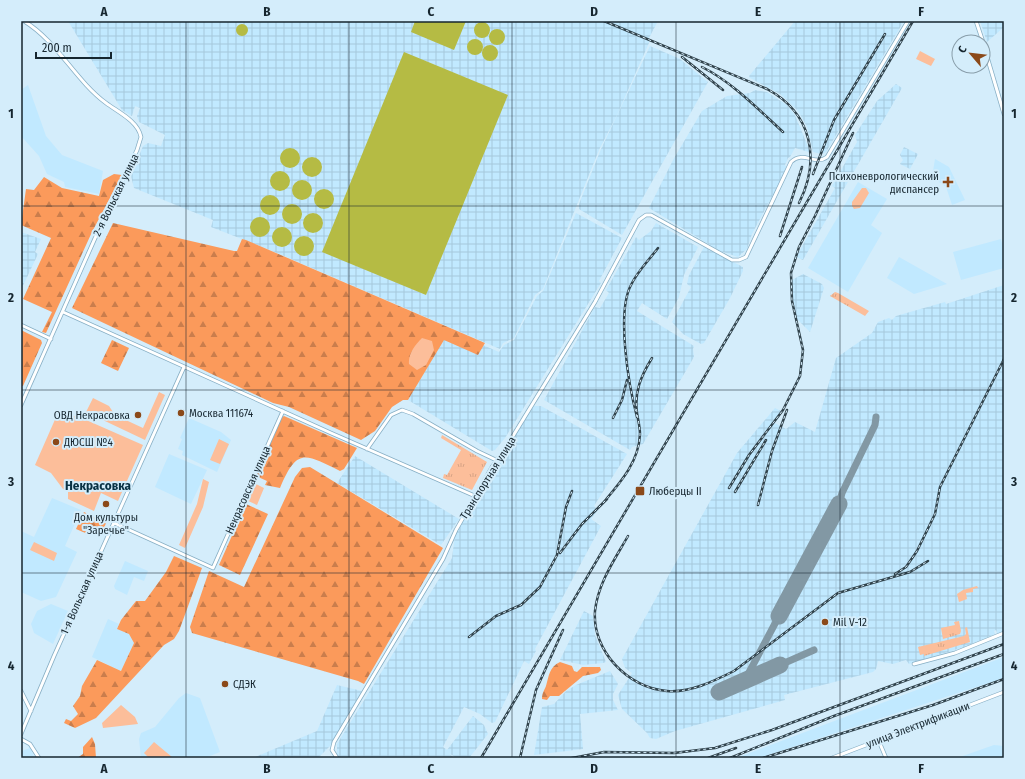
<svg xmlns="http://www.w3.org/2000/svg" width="1025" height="779" font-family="'Fira Sans Condensed',sans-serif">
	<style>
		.built { fill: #c1e9ff }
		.industrial { fill: url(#industrial-grid) }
		.grass { fill: url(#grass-tufts) }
		.forest { fill: url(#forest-firs) }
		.park { fill: #fcbe9a }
		.water { fill: #b5bb44 }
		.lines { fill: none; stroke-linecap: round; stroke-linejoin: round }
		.taxiway { stroke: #8298a4; stroke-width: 7 }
		.runway { stroke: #8298a4; stroke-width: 17 }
		.secondary-casing { stroke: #87afc5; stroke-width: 4.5 }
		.secondary { stroke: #fff; stroke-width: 3 }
		.rail-casing { stroke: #31434c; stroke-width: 2.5 }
		.rail { stroke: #d4edfb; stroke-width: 1; stroke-dasharray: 3; stroke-linecap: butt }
		.grid { fill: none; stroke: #16262f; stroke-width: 1; stroke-opacity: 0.55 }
		.poi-dot { fill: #8b4919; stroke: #d4edfb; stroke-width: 1.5 }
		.labels { text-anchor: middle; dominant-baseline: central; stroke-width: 4; stroke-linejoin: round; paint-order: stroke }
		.poi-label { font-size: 11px; fill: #16262f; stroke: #d4edfb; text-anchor: start }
		.street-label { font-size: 11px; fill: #16262f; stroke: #d4edfb }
		.quarter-label { font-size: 13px; font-weight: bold; fill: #083143; stroke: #d4edfb }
		.neatline { fill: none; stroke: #16262f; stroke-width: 1.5 }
		.grid-label { font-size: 13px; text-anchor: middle; font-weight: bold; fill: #16262f }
	</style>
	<defs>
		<pattern id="industrial-grid" width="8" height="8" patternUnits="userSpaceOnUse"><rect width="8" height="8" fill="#c1e9ff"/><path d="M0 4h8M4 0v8" fill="none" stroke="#a5c8db"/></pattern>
		<pattern id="grass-tufts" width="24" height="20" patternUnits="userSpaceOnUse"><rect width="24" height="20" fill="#fcbe9a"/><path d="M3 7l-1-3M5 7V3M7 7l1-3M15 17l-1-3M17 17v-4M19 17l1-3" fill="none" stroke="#d7a385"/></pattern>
		<pattern id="forest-firs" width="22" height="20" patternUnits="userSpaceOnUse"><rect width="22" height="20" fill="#fb9a5b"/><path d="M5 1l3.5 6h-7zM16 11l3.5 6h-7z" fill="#ca7d4c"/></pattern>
	</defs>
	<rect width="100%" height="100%" fill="#d4edfb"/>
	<path class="built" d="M28,85l18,51 16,19 41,16 -4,23 -34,-7 -1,-5 -17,-8 -8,-18 -18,-20v-46z
		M935,159l14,8 16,33 -13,5 -6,-18 -14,-10z
		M858,182l29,17 -16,26 11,8 -34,59 -40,-24z
		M1001,239l3,12v17l-43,12 -8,-28z
		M899,257l48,27 -33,10 -27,-16z
		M189,418l32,14 10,8 -14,32 -35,-17 1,-4 -5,-2 4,-10 -2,-1z
		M169,454l38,16 -16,34 -36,-17z
		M52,498l29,12 -16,36 12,6 -21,45 -15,4 -20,-9v-61l13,6z
		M125,561l23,10 -4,10 -10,-4 -7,18 -12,-6 -1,-3z
		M51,604l17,7 -15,33 -19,-11 -3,-9 6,-13z
		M108,619l11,5 -2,5 12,5 5,9 -13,28 -29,-14z
		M1004,657v21l-245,80h-23z
		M186,693l14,5 20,54 -15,6h-64l-2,-19 2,-6 14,-6 24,-29z
		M994,745l10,1v12h-47z
		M30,748l5,10h-14l1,-7z"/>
	<path class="industrial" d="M68,21h590l-9,17v5l-32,72 -18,35 -56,139 -8,6 -21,43 -11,5 -3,6 -230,-99 -59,-23 2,-7 -79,-32 -3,-12 12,-30 5,-3 13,3 4,-11 -26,-13 -2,-6 3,-8 -5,-2 -3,10 -10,-6z
		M795,21h109l-78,131 -5,2 -8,-2 -6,-25 -9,-16 -18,-17 -30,-16 -1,-2z
		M980,21h24v6l-17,15z
		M650,46l30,13 28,23 -86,153 -43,-26v-5l22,-55z
		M896,84l6,4 -99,172 -7,-3 39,-69 -3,-2 25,-44 -2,-7 22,-34z
		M755,90l12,2 20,13 8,10 14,34v3l-14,-4 -5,9 -2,1 -3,7 1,2 -10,22 -24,45 -5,15 -9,8 -18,-6 -71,-43 24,-48 29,-49 25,-15 23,-3z
		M904,147l14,7 -8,15 -10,-5 3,-4 -3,-5z
		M576,213l46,25 -23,43 2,2 -96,155 -10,12 -3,1 -84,-51 36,-61 34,15 5,-9 16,7 5,-7 10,-5 23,-44 6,-5z
		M656,223l42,24 -14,28 -5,22 -12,22 -25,-16 -5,8 57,35 -1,3 1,8 -51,87 -11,3 -2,3 -86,-50 51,-93 5,1 9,-15 -3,-3 30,-53 3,3 12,-9z
		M21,232l20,7 -6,13 3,2 -17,36z
		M704,247l39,20v4l-13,27 -26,45 -3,1 -18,-10 -11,-12 19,-35 -4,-3 2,-9z
		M803,274l19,10 2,4 -14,44 -13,-13 -4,-19 -1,-20z
		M1004,285v347l-6,3 -2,-5 -2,1 1,3 -31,13 -55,17 -3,-4 -13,4 -15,-3 -2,8 -3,3 -89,23 1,5 -110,31 -19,8 -6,-1 -3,-5 -25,-24 -4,-14 14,-22 -7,-5 -3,-9 115,-206 38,-45 6,3 -8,11 13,7 9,-7 20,10 21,-74 36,-25 6,-11 11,-4 3,2 4,-4 49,-14 1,2z
		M534,406h7l86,48 -33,52 4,4 -7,9 10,7 -66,123 1,2 -7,13 -5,-3 -29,61 -3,1 -12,-9 -16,-7 -21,40 4,3 26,-34 11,9 4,9 -19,24h-13l-7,-5 5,5h-114l-3,-3v-11l115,-186 3,-23 42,-72z
		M355,456l104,63 -18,26 -104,-62z
		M584,611l9,5 2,19 11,27 -3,1 -20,2 -23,-5z
		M610,671l8,13 -5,10v6l5,10 -38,4 3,35 -49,6 8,-48 12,-3 12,-13 10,-6z
		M337,685l25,6 -32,55 -12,12h-65l64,-27z"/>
	<path class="grass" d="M835,292l3,1 31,18 -4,5 -35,-20z
		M442,435l45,27 -15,28 -29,-12 1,-4 3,1 14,-25 -20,-12z
		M977,586l1,2 -5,1v3l-7,1 1,6 -8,3 -2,-8 6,-4z
		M959,621l2,10 -1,3 -17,5 -2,-11 14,-3 -1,-3z
		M967,627l3,15 -46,14v-2l-4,1 -2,-8 46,-11 2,-2 -1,-6z"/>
	<path class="forest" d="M114,174l8,1 -30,57 -46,101 -4,-1 10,-20 -29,-13 28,-61 -30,-13 5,-36 8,1 10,-13 18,11 37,8 4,-16z
		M113,223l121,28h3l5,-12 4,1 239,103 -7,12 -34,-15 -36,60h-5l-11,7 -17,24 -14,9 -72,-33 -16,-4 -201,-95z
		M21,330l20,10 1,3 -19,43h-2z
		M112,340l17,8 -11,23 -17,-8z
		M284,416l73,32 -13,21 -4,2c-36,-18 -43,-23 -60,17l-15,-3 2,-4 -11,-5 25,-58z
		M310,467l133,81 -79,136 -6,-3 -166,-48 -2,-6 19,-56 35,16 51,-110 7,-9z
		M246,504l22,10 -28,61 -21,-10z
		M84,512l22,11 -4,10 -9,-4 -3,6 -14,-6z
		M174,556l28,12 -23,63 -5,8 -10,6 -68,73 -21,10 -11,-5 2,-4 5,2 7,-7 -5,-8 7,-10 2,-10 15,-26 24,11 13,-28 -5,-9 -12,-5 4,-9 15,-19h9l21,-29z
		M560,662l12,4 2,5 3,1 5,-5h18l1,3 -3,3 -15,3 -24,20h-9l-3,4 -5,-1c0,-6 2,-8 4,-13 3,-10 3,-19 14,-24z
		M92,737l3,7 1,14h-19l6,-4v-7z"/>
	<path class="park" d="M920,51l15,8 -4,7 -15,-7z
		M862,188h4l3,5 -9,15 -6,1 -2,-3v-4z
		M422,338l10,3 2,9 -8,15 -9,5 -8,-6c-1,-10 6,-19 13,-26z
		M159,392l6,3 -20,45 -59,-28 7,-14 16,8 6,9 28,13z
		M57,415l20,1 66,29 -25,56 -17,-8 -7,18 -26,-12v-8l-5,-2 -12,-16 -16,-8z
		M219,439l10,5 -9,20 -10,-4z
		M203,479l6,3 -6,25 -18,41 -6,-3 18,-41z
		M254,483l10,5 -7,17 -11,-5z
		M34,542l23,11 -3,8 -24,-11z
		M121,705l14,12 3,7 -35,4 -1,-5z
		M154,742l18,15 -1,1h-24l1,-1 -4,-4z"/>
	<path class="water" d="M415,21h51l-12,29 -43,-18z
		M474 30a8 8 0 1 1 16 0a8 8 0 1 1-16 0Z
		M236 30a6 6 0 1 1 12 0a6 6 0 1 1-12 0Z
		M489 37a8 8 0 1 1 16 0a8 8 0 1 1-16 0Z
		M467 47a8 8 0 1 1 16 0a8 8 0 1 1-16 0Z
		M482 53a8 8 0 1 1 16 0a8 8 0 1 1-16 0Z
		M404,52l104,43 -82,200 -104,-43z
		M280 158a10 10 0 1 1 20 0a10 10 0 1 1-20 0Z
		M302 167a10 10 0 1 1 20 0a10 10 0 1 1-20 0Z
		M270 181a10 10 0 1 1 20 0a10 10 0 1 1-20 0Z
		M292 190a10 10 0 1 1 20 0a10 10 0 1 1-20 0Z
		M314 199a10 10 0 1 1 20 0a10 10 0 1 1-20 0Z
		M260 205a10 10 0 1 1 20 0a10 10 0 1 1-20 0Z
		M282 214a10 10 0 1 1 20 0a10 10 0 1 1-20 0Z
		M303 223a10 10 0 1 1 20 0a10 10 0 1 1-20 0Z
		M250 227a10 10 0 1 1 20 0a10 10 0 1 1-20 0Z
		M272 237a10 10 0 1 1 20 0a10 10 0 1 1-20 0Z
		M294 246a10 10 0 1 1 20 0a10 10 0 1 1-20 0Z"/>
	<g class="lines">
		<path class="taxiway" d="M839,504l3,-11 33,-68 1,-8
			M780,665l34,-15
			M745,680l34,-64"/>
		<path class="runway" d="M779,616l60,-112
			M719,692l61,-27"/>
		<defs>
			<path id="secondary" d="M976,21l7,21
				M983,43l21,71
				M63,312l268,121 144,63
				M21,325l30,14
				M21,405l75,-169 41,-86 4,-13c-3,-16 -23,-25 -35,-34 -31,-23 -48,-61 -82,-82
				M367,449l24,-34 11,-5 11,4 64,37 19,9
				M114,523l99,45 70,-157
				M914,664l41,-11 49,-20
				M21,691l10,20
				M21,734l33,-78 130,-289
				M21,739l9,5 9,14
				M878,739l8,19
				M337,758l-5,-8 2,-8 109,-183 13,-29 36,-63 13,-18 90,-147 44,-82 7,-5h5l81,45h7l7,-3 45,-95c12,-12 24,4 36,-5l81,-136
				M832,758l172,-66"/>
		</defs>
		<use href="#secondary" class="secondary-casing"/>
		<use href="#secondary" class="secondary"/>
		<defs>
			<path id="rail" d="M604,21l163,68c45,24 54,70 32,114
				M682,57l41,33
				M702,67c30,15 56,42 81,65
				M813,174l21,-54 51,-86
				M780,236l22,-69
				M637,417c-8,-30 -21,-104 -6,-132 6,-13 18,-25 27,-37
				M613,418l9,-18 5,-20
				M729,488l20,-33 34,-45 17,-34 3,-26 -11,-49 -1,-28 8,-26 16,-31 38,-83
				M735,492l31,-52
				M603,503c17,-20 36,-41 37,-69 0,-7 -2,-14 -3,-21 -3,-21 4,-37 15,-55
				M758,505l14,-54 15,-41
				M628,536c-13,23 -30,47 -33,75 -3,40 33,77 72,80 23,2 47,-10 67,-20l104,-78 72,-21 18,-11
				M560,553l22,-29 25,-25
				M895,574l11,-7 11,-16 18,-37 5,-27 64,-128
				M469,637l27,-21 25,-11 19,-18 17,-32 9,-48 6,-16
				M481,758l432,-737
				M520,758l16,-68 27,-60
				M572,758l32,-6 70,1 41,-5 57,-18 232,-86
				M708,758l28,-10
				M730,758l104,-42 170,-62
				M763,758l170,-53 71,-26"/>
		</defs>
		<use href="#rail" class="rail-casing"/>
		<use href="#rail" class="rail"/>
	</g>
	<path class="grid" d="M186,21v737M349,21v737M512,21v737M676,21v737M840,21v737M21,206h983M21,390h983M21,573h983"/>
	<g class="poi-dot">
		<path d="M946 176h4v4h4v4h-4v4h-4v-4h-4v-4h4z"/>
		<circle cx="181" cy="413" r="4"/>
		<circle cx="138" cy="415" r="4"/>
		<circle cx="56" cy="442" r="4"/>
		<rect x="635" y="486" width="10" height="10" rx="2"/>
		<circle cx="106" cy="504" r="4"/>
		<circle cx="825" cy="622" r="4"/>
		<circle cx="225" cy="684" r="4"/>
	</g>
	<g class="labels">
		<g class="poi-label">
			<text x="939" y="176" text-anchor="end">Психоневрологический<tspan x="939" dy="13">диспансер</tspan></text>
			<text x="189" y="413">Москва 111674</text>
			<text x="130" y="415" text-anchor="end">ОВД Некрасовка</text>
			<text x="64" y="442">ДЮСШ №4</text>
			<text x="649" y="491">Люберцы II</text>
			<text x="106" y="517" text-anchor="middle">Дом культуры<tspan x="106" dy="13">"Заречье"</tspan></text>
			<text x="833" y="622">Mil V-12</text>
			<text x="233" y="684">СДЭК</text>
		</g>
		<g class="street-label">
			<text transform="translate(116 195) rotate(-64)">2-я Вольская улица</text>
			<text transform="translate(488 478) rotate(-58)">Транспортная улица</text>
			<text transform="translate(248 490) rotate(-66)">Некрасовская улица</text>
			<text transform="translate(82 593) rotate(-66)">1-я Вольская улица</text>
			<text transform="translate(918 725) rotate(-21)">улица Электрификации</text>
		</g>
		<g class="quarter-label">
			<text x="98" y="485">Некрасовка</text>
		</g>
	</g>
	<rect width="1025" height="779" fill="none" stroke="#d4edfb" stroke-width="44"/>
	<g transform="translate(971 54) rotate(298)"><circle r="19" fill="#d4edfb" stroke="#889da9"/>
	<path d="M0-3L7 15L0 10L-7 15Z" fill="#8b4919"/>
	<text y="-6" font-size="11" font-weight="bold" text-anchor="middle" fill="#16262f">С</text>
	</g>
	<path d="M36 52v6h75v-6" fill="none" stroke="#16262f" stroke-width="2"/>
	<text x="42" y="52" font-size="12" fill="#16262f" stroke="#d4edfb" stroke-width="3" paint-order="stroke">200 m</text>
	<rect x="22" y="22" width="981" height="735" class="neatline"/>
	<g class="grid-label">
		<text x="104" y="16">A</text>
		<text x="267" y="16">B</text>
		<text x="431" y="16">C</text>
		<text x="594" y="16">D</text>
		<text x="758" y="16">E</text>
		<text x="921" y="16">F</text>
		<text x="11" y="118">1</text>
		<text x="1014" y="118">1</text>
		<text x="11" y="302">2</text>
		<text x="1014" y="302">2</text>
		<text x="11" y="486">3</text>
		<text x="1014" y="486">3</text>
		<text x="11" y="670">4</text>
		<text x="1014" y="670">4</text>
		<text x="104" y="773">A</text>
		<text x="267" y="773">B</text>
		<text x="431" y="773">C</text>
		<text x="594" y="773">D</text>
		<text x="758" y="773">E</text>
		<text x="921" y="773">F</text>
	</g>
</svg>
